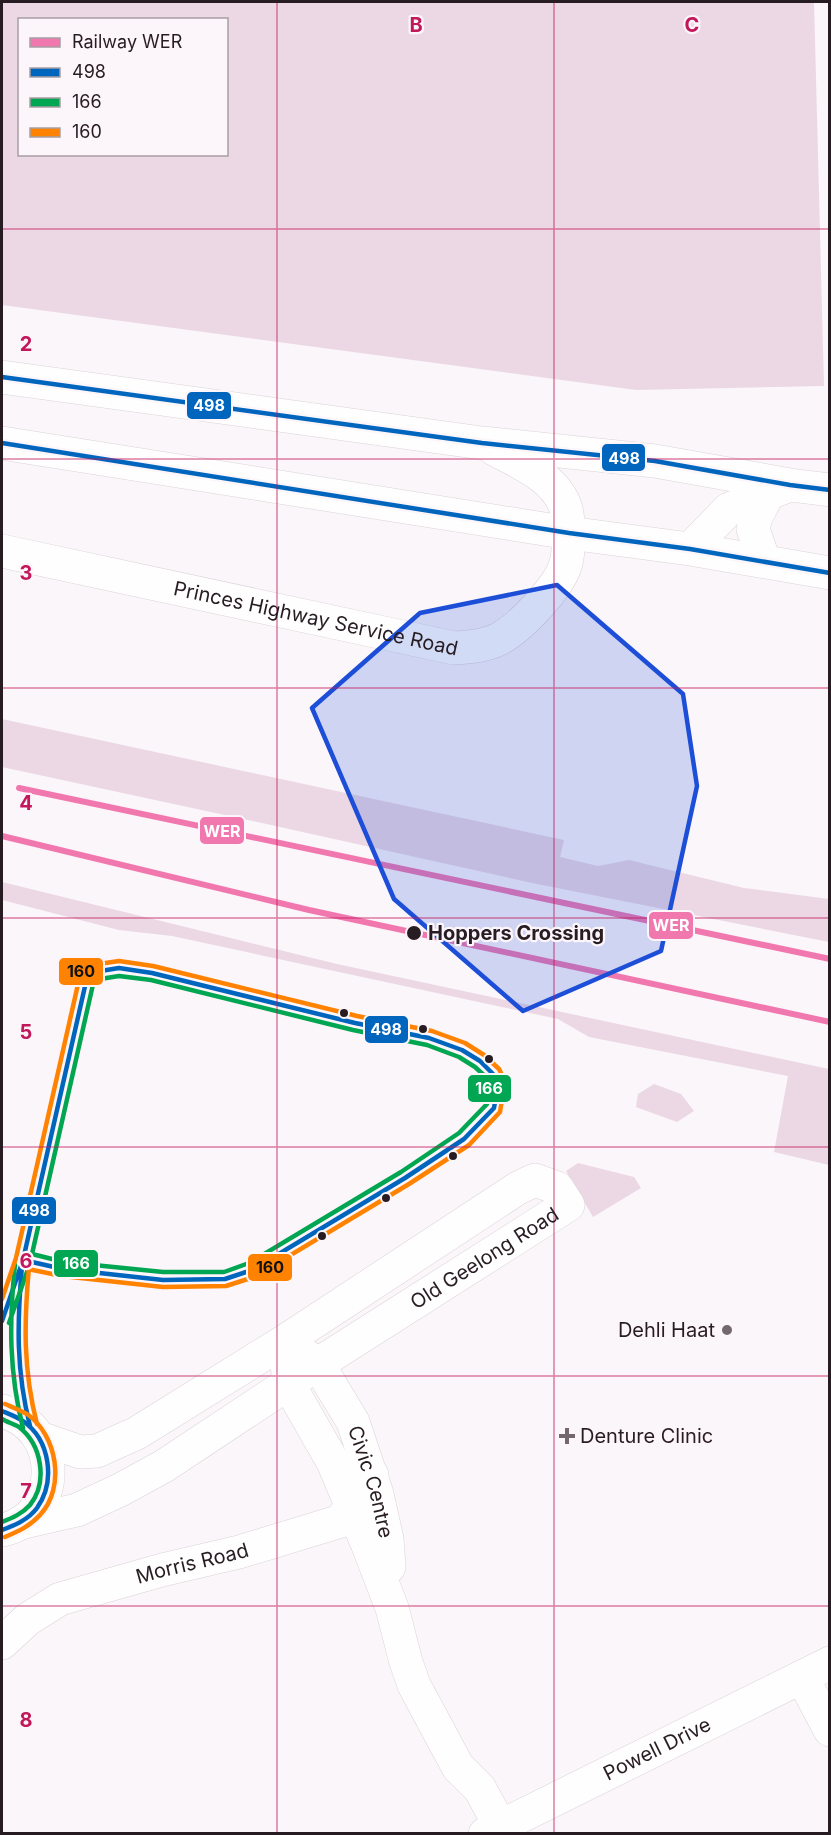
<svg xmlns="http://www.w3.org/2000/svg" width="831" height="1835" font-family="Inter,sans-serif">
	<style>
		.green { fill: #ebd8e4; fill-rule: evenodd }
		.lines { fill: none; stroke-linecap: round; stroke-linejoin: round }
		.minor-casing { stroke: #dcd2d7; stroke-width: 34 }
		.tertiary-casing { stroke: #dcd2d7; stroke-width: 34 }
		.trunk-casing { stroke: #dcd2d7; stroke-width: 34 }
		.minor { stroke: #fefefe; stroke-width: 33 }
		.tertiary { stroke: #fefefe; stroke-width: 33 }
		.trunk { stroke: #fefefe; stroke-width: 33 }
		.bus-1-casing { stroke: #fcf5f9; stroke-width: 9 }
		.bus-2-casing { stroke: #fcf5f9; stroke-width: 9 }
		.bus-3-casing { stroke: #fcf5f9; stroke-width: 9 }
		.bus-1 { stroke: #0065bd; stroke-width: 4.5 }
		.bus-2 { stroke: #00a651; stroke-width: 4.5 }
		.bus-3 { stroke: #ff8200; stroke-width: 4.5 }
		.rail-1-casing { stroke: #fcf5f9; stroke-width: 10 }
		.rail-1 { stroke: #f178af; stroke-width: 6 }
		.marked { fill: #1d4ed8; fill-opacity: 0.2; stroke: #1d4ed8; stroke-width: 4.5; stroke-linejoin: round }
		.grid { fill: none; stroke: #c2185b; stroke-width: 1.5; stroke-opacity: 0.55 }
		.stop-dot { fill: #281c23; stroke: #fcf5f9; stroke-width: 2 }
		.poi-dot { fill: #72686e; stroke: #fcf5f9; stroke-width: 2 }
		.labels { text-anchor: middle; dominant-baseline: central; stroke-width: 4.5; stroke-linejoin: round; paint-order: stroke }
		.street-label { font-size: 20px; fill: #281c23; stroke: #fcf5f9 }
		.stop-label { font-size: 20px; font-weight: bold; fill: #281c23; stroke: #fcf5f9; text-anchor: start }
		.poi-label { font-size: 20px; fill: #281c23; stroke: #fcf5f9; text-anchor: end }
		.grid-label { font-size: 20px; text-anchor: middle; font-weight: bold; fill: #c2185b; stroke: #fcf5f9; stroke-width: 4.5; stroke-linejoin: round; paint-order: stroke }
		.line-badge { stroke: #fcf5f9; stroke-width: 2 }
		.badge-label { font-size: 16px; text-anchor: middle; font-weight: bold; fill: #fff }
		.pale-badge-label { font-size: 16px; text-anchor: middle; font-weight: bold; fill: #111 }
	</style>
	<rect width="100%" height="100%" fill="#fbf6f9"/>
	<path class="green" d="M2,2h812l10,384 -188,4 -634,-85zM20,20h206v134h-206z
		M2,719l562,121 -4,17 38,9 31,-6 115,28 85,11v43l-297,-59 -261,-58 -269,-58z
		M2,882l335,82 492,105v96l-55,-13 14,-76 -199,-39 -31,-18 -386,-83 -53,-6 -117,-30z
		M654,1084l27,10 13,17 -17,11 -41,-15 2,-13z
		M578,1163l56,14 7,11 -48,29 -27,-46z"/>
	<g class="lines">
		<defs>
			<g id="minor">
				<path id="s1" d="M2,551l452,97c15,-1 31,-2 45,-9 21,-11 59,-51 66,-73 4,-10 3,-23 4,-33"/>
				<path d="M764,561l-11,-32 3,-12 12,-23"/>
				<path id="s2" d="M300,1352l18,12 35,58 24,72 10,45 2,28"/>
				<path d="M287,1363l2,22 44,77 36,86 23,60 14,54 8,23 44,82 22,22 20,37"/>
				<path id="s3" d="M20,1523l57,-13 43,-20 44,-24 154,-102 250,-159 -11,-17 -22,-8 -17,8 -233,153 -148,92 -40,18 -17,1 -40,-14"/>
				<path id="s4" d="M2,1643l26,-24 32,-20 102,-29 77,-18 102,-31 31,-46"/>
				<path d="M802,1677l28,53"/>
				<path id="s5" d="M485,1834l345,-171"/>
			</g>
			<path id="tertiary" d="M2,1411c63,17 60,107 0,119"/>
			<path id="trunk" d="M2,377l480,66 173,18 135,24 40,5
				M2,443l567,90 121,16 140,24
				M494,449c26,14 63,29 72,60 2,7 2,16 3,24
				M690,549l39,-40 61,-24"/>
		</defs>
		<use href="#minor" class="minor-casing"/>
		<use href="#tertiary" class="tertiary-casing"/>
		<use href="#trunk" class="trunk-casing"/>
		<use href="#minor" class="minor"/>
		<use href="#tertiary" class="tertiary"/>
		<use href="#trunk" class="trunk"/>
		<defs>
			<path id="bus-1" d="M2,377l480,66 173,18 135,24 40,5
				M2,443l567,90 121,16 140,24
				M119,968l33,5 203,50 74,15 33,12 18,11 13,13 5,10 -4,24 -30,31 -59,39 -153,92 -27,9 -62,1 -100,-11 -40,-9 65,-287z
				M22,1266c-5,57 -6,105 8,160
				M2,1321l21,-61
				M2,1411c7,3 15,6 21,10 27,19 33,60 14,87 -9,12 -22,17 -35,22"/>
			<path id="bus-2" d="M119,976l32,4 202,50 74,15 32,12 16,10 12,11 3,7 -3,19 -28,29 -58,39 -152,91 -25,9h-61l-99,-10 -32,-8 62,-274z
				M15,1265c-6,56 -6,108 8,163
				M9,1323l19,-54
				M2,1419c5,3 12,5 17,8 23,18 29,55 11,78 -8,9 -18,13 -28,17"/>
			<path id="bus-3" d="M29,1267c-5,55 -6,103 8,157
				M2,1299l14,-41 65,-287 4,-5 34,-5 34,5 204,50 75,15 33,12 19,12 15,14 6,12 -5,31 -31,33 -60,39 -155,93 -28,9 -63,1 -101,-11 -34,-7
				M5,1537c14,-6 25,-11 35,-22 26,-28 17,-80 -13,-101 -7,-4 -15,-7 -22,-10"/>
		</defs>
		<use href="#bus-1" class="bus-1-casing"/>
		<use href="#bus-2" class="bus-2-casing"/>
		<use href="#bus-3" class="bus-3-casing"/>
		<use href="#bus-1" class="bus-1"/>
		<use href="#bus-2" class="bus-2"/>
		<use href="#bus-3" class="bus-3"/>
		<defs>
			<path id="rail-1" d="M19,788l811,171
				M2,836l307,74 521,112"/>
		</defs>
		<use href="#rail-1" class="rail-1-casing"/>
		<use href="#rail-1" class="rail-1"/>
	</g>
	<path class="marked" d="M557,585l126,109 14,92 -36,165 -138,60 -129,-112 -82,-191 108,-95z"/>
	<path class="grid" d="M277,2v1832M554,2v1832M2,229h828M2,459h828M2,688h828M2,918h828M2,1147h828M2,1376h828M2,1606h828"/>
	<g class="stop-dot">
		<circle cx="414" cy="933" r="8"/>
		<circle cx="344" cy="1013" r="5"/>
		<circle cx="423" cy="1029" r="5"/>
		<circle cx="489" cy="1059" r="5"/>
		<circle cx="453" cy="1156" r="5"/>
		<circle cx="386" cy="1198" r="5"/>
		<circle cx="322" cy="1236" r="5"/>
	</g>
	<g class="poi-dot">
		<circle cx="727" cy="1330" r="6"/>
		<path d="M564 1427h6v6h6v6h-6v6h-6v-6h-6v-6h6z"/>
	</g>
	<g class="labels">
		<g class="street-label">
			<text stroke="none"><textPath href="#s1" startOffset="321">Princes Highway Service Road</textPath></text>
			<text stroke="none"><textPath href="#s3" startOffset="538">Old Geelong Road</textPath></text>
			<text stroke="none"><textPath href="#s2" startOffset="152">Civic Centre</textPath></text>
			<text stroke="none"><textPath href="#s4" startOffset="210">Morris Road</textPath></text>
			<text stroke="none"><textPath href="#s5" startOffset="192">Powell Drive</textPath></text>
		</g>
		<g class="stop-label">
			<text x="428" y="933">Hoppers Crossing</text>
		</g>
		<g class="poi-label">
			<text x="715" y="1330">Dehli Haat</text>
			<text x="580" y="1436" text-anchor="start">Denture Clinic</text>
		</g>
	</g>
	<g class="grid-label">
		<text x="416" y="32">B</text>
		<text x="692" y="32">C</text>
		<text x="26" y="351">2</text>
		<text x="26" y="580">3</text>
		<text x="26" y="810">4</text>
		<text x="26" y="1039">5</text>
		<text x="26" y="1268">6</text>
		<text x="26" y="1498">7</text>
		<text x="26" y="1727">8</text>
	</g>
	<g class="line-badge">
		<rect x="186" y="391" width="46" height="29" rx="6" fill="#0065bd"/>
		<rect x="601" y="443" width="45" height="29" rx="6" fill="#0065bd"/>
		<rect x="199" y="816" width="46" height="29" rx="6" fill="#f178af"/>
		<rect x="648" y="911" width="46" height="29" rx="6" fill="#f178af"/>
		<rect x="58" y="957" width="46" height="29" rx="6" fill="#ff8200"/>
		<rect x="364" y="1015" width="45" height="29" rx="6" fill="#0065bd"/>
		<rect x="467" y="1074" width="45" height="29" rx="6" fill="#00a651"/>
		<rect x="11" y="1196" width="46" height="29" rx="6" fill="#0065bd"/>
		<rect x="53" y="1249" width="46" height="29" rx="6" fill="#00a651"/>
		<rect x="247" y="1253" width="46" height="29" rx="6" fill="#ff8200"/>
	</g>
	<g class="badge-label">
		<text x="209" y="411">498</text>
		<text x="624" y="464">498</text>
		<text x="222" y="837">WER</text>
		<text x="671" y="931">WER</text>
		<text x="386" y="1035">498</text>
		<text x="489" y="1094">166</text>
		<text x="34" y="1216">498</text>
		<text x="76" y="1269">166</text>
	</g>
	<g class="pale-badge-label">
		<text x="81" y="977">160</text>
		<text x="270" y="1273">160</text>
	</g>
	<rect width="831" height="1835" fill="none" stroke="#281c23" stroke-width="6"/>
	<rect x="18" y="18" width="210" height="138" fill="#fcf5f9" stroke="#a79ea3" stroke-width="1.5"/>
	<rect x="30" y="38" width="30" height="9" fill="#f178af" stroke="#a79ea3" stroke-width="1.5"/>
	<text x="72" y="48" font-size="18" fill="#281c23">Railway WER</text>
	<rect x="30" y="68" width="30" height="9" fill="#0065bd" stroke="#a79ea3" stroke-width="1.5"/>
	<text x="72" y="78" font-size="18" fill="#281c23">498</text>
	<rect x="30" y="98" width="30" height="9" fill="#00a651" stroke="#a79ea3" stroke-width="1.5"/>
	<text x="72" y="108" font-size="18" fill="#281c23">166</text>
	<rect x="30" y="128" width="30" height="9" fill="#ff8200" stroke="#a79ea3" stroke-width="1.5"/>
	<text x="72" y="138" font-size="18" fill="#281c23">160</text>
</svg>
